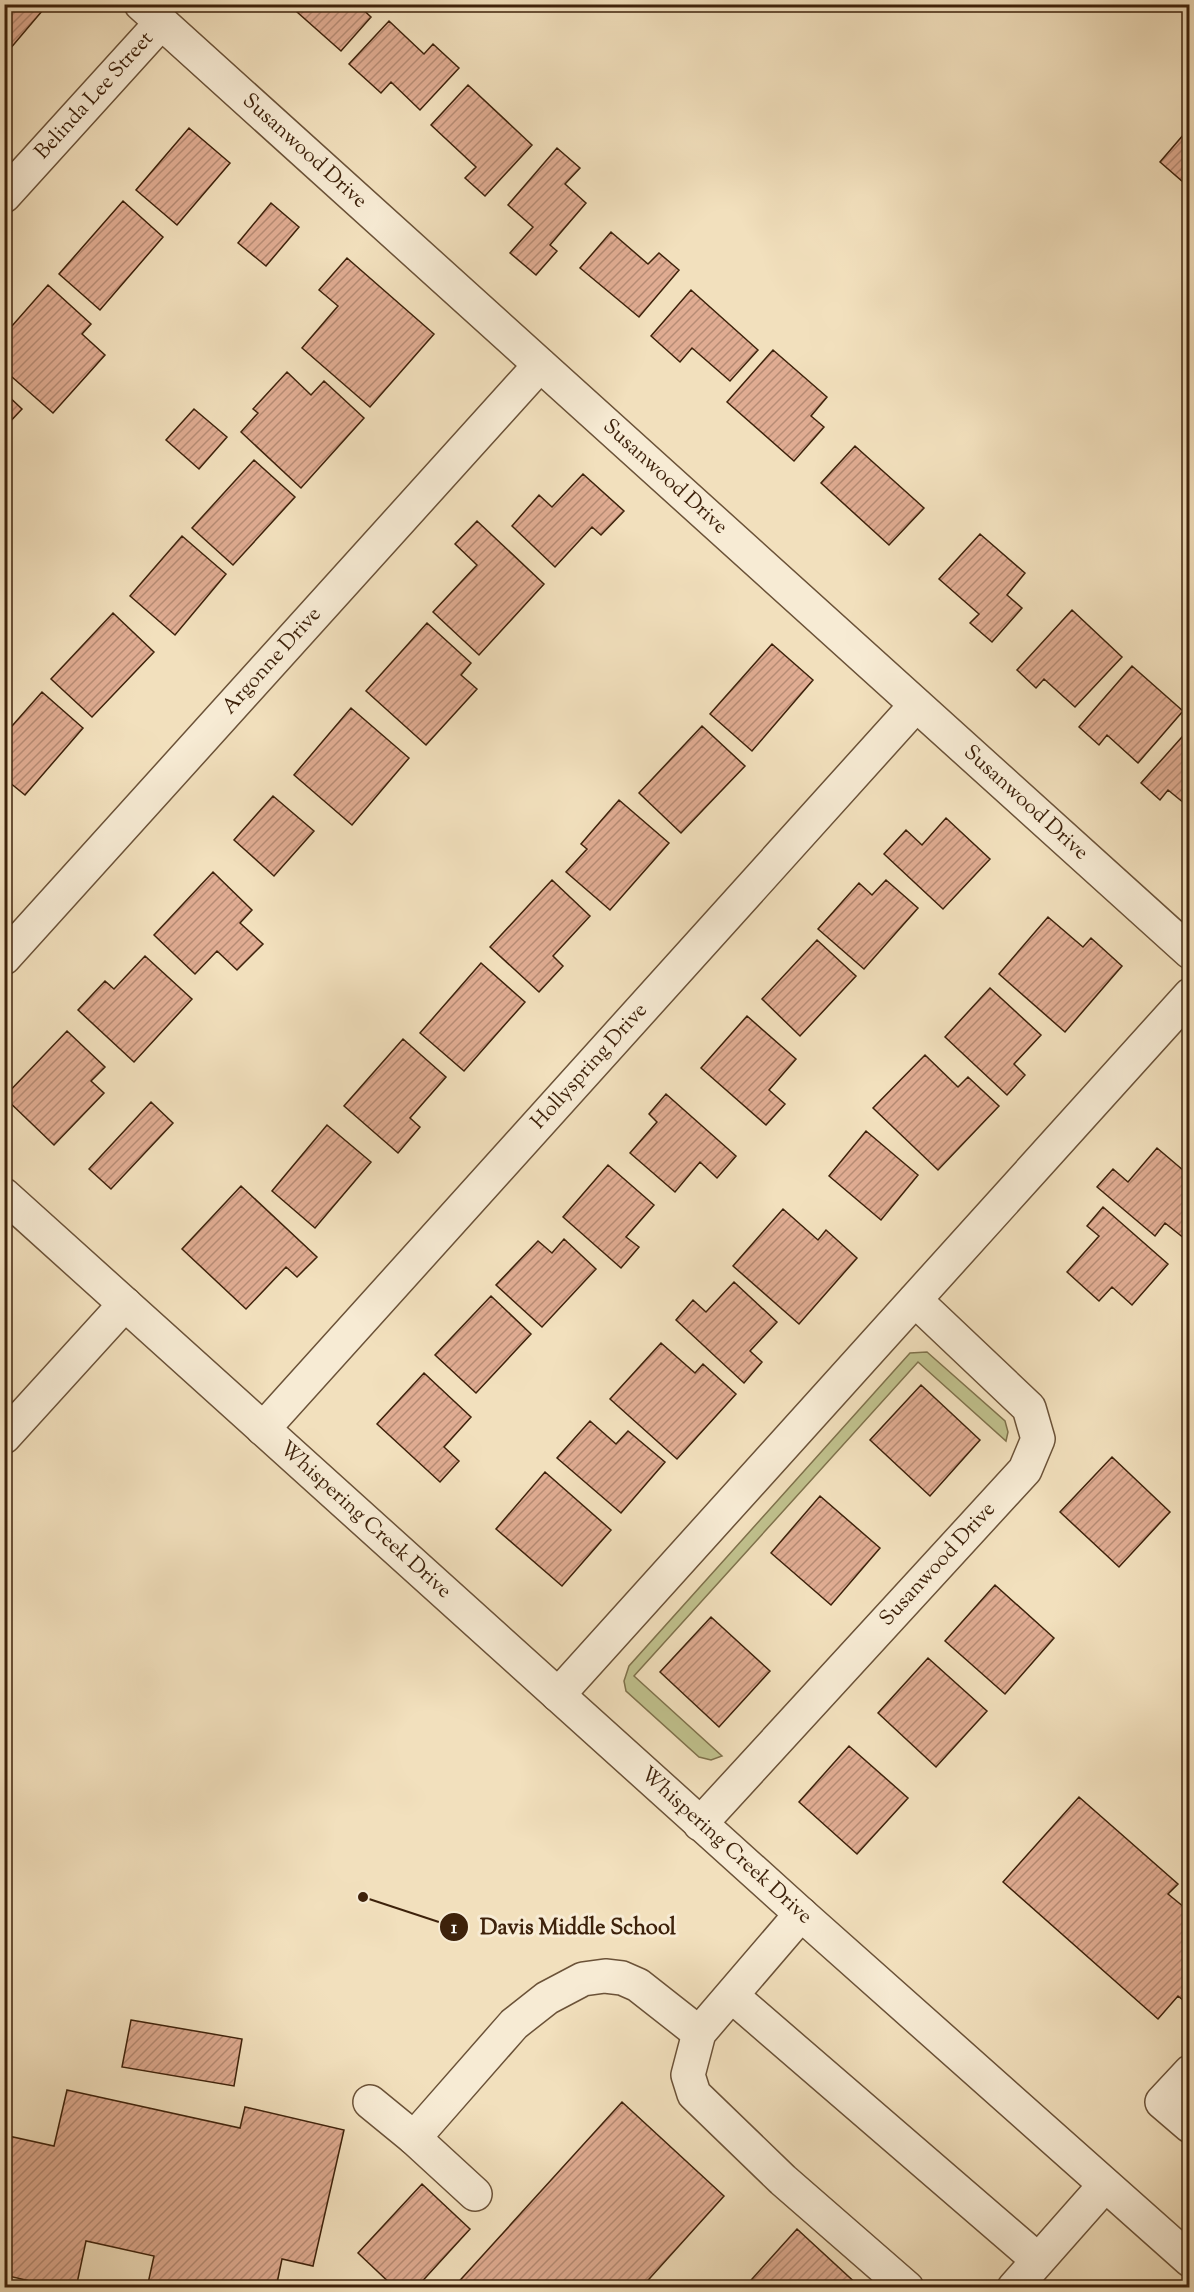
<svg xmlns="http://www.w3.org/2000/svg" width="1194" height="2292" font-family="'Sorts Mill Goudy',serif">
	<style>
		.grass { fill: #c0c18d; stroke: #7f724c; stroke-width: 1.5 }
		.building { fill: url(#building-hatch); stroke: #3e220b; stroke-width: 1.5 }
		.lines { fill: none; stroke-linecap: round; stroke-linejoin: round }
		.minor-casing { stroke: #6b5238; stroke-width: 36 }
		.minor { stroke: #f7ebd4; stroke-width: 33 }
		.labels { text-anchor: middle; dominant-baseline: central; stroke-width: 6; stroke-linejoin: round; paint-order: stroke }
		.street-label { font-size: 21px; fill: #3e220b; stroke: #f7ebd4 }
		.leader { fill: none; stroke: #3e220b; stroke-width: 2 }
		.callout-dot { fill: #3e220b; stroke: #f7ebd4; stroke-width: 2 }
		.mark-label { font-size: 18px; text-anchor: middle; font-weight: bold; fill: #fff }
		.callout-label { font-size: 22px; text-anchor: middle; font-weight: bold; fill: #3e220b; stroke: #f7ebd4; stroke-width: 6; stroke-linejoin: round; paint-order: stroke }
	</style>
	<defs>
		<pattern id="building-hatch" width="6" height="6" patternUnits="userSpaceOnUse" patternTransform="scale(1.5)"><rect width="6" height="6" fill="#e0ac92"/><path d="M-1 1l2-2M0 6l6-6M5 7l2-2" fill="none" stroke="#b78c75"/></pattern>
	</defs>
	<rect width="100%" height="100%" fill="#f2e0bd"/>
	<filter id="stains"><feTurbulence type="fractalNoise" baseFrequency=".00333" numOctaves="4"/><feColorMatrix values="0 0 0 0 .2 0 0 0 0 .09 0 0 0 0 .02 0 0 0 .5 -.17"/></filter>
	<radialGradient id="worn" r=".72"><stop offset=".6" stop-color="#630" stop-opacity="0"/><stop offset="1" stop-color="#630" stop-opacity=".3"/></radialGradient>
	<path class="grass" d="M927,1352l78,69 3,11 -2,9 -88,-79 -284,314 88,80 -11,4 -12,-3 -73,-66 -2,-10 5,-15 281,-313z"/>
	<path class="building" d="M4,4h44l-44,52z
		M288,4h69l14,13 -30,34z
		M389,21l35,33 9,-10 26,24 -39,42 -29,-28 -10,11 -32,-29z
		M468,85l64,60 -47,51 -20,-18 11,-11 -45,-42z
		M1190,127v61l-30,-26z
		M189,128l41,35 -53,62 -41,-35z
		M557,148l23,20 -15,16 21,19 -36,42 7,6 -21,24 -26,-22 23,-26 -25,-22z
		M123,201l40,36 -63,73 -41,-36z
		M271,203l28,24 -33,39 -28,-23z
		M611,232l37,32 11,-11 20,17 -40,47 -59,-49z
		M347,258l87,76 -64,73 -68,-59 36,-42 -19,-16z
		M48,285l43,39 -9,10 23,21 -52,58 -49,-43v-35z
		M691,290l67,60 -28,31 -38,-33 -12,14 -29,-26z
		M773,350l54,47 -16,19 13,11 -30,34 -67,-59z
		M287,372l24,23 13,-14 40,37 -63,70 -60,-56 17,-19 -5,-4z
		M4,392l18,17 -18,19z
		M194,409l33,28 -28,32 -33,-29z
		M855,446l69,62 -35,37 -68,-62z
		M254,460l41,37 -62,68 -41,-37z
		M583,474l41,37 -23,24 -9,-8 -37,40 -43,-41 27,-31 13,12z
		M477,521l67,63 -65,71 -46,-43 44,-47 -22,-21z
		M980,534l45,39 -18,22 15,13 -30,34 -22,-19 9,-9 -40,-35z
		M182,536l44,38 -51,61 -45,-39z
		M1072,610l50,47 -47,50 -31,-28 -8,9 -19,-18z
		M113,613l41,39 -62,65 -41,-38z
		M427,623l44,40 -10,12 16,14 -51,56 -60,-54z
		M772,644l41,36 -61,71 -42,-37z
		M1132,666l51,45 -45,52 -31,-28 -8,10 -20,-18z
		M42,692l41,36 -58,67 -21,-17v-43z
		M351,708l58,50 -57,67 -58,-50z
		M702,726l43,40 -64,67 -42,-40z
		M1190,728v80l-22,-18 -8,10 -19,-17z
		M273,796l41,35 -40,45 -40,-36z
		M619,800l50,43 -59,67 -44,-38 21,-23 -6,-5z
		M946,818l44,41 -47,50 -59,-55 22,-24 16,15z
		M213,872l39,38 -12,13 23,21 -26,26 -20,-19 -22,23 -41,-39z
		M552,880l38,36 -37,40 10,10 -24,26 -49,-45z
		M886,880l32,28 -54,61 -46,-40 41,-46 13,12z
		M1048,917l35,30 8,-9 31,28 -57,66 -66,-58z
		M817,940l39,36 -56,60 -38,-37z
		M145,956l47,43 -58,63 -56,-52 27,-29 9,8z
		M481,963l44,39 -61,69 -44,-38z
		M990,988l51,47 -27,29 11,11 -18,20 -62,-58z
		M747,1016l49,43 -27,31 16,14 -19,21 -65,-57z
		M67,1031l38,36 -14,14 13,12 -50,52 -50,-48z
		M403,1039l43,38 -36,41 10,9 -22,26 -54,-47z
		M925,1055l33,32 10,-10 31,29 -61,64 -65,-62z
		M666,1094l70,62 -19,22 -17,-16 -25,30 -45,-39 27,-31 -8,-8z
		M151,1102l22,21 -62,66 -22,-20z
		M327,1125l44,37 -56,66 -43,-37z
		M866,1131l52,44 -37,45 -52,-44z
		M1157,1148l33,28v67l-25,-20 -10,13 -58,-49 16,-18 15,13z
		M608,1165l46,40 -28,32 13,10 -18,21 -58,-51z
		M241,1186l76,71 -20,20 -11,-10 -40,42 -64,-60z
		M1103,1207l65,57 -36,41 -20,-18 -13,14 -32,-29 32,-36 -12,-10z
		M783,1209l35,31 8,-10 31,28 -58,66 -66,-58z
		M564,1239l32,30 -54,58 -46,-42 42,-44 14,12z
		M734,1282l43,40 -27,29 12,11 -18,21 -68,-63 17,-20 13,12z
		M491,1296l40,38 -55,59 -41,-38z
		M661,1343l34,30 8,-9 33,30 -59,65 -67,-60z
		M424,1373l47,44 -27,30 15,14 -19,21 -63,-58z
		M921,1385l59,55 -50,56 -60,-56z
		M590,1421l26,23 12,-13 37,31 -44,51 -64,-55z
		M1112,1457l58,55 -51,55 -59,-55z
		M545,1472l66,58 -49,56 -66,-57z
		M820,1496l60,52 -49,57 -60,-52z
		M995,1585l59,53 -49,56 -60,-53z
		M711,1617l59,54 -51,56 -59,-55z
		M928,1658l59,53 -51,56 -58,-54z
		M849,1746l59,52 -51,56 -58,-52z
		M1079,1797l99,87 -10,10 22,18v94l-12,-10 -20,23 -155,-137z
		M131,2020l111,19 -8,47 -112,-19z
		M67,2090l173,38 5,-21 99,23 -31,136 -31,-7 -6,29h-129l7,-32 -68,-15 -10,47h-16l-56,-13v-140l50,11z
		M622,2102l102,94 -83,92h-188z
		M422,2184l48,45 -54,59h-21l-37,-35z
		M797,2229l64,59h-117z"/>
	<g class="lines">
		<defs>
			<g id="minor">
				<path id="s1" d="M141,4l1049,948"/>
				<path id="s2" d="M4,196l157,-173"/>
				<path id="s3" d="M4,958l536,-593"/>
				<path id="s4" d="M4,1195l797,719 389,346"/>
				<path id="s5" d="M263,1429l653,-724"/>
				<path d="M4,1437l121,-133"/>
				<path d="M558,1695l632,-700"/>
				<path id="s6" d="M700,1824l325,-354 13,-31 -9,-31 -114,-108"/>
				<path d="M801,1914l-102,119 -11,42 6,19 89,86 124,108"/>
				<path d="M732,1996l306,264"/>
				<path d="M1190,2072l-28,30 28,24"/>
				<path d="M370,2102l44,36"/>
				<path d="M475,2194l-61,-56 100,-114 33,-26 36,-19 22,-3 17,2 16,7 61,48"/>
				<path d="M1014,2288l91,-103"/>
			</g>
		</defs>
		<use href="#minor" class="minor-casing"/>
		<use href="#minor" class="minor"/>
	</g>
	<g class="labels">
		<g class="street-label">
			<text stroke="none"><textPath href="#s2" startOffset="135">Belinda Lee Street</textPath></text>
			<text stroke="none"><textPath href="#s1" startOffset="220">Susanwood Drive</textPath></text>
			<text stroke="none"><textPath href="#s1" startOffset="706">Susanwood Drive</textPath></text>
			<text stroke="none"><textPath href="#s3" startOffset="400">Argonne Drive</textPath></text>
			<text stroke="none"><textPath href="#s1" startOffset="1192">Susanwood Drive</textPath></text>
			<text stroke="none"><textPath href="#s5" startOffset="488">Hollyspring Drive</textPath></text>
			<text stroke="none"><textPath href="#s4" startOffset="486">Whispering Creek Drive</textPath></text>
			<text stroke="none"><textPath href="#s6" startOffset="352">Susanwood Drive</textPath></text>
			<text stroke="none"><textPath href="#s4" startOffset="972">Whispering Creek Drive</textPath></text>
		</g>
	</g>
	<path class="leader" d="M363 1897L454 1927"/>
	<g class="callout-dot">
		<circle cx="363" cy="1897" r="6"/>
		<circle cx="454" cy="1927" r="15"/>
	</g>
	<g class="mark-label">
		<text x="454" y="1933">1</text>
	</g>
	<g class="callout-label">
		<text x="578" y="1934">Davis Middle School</text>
	</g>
	<rect width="1194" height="2292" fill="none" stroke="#f2e0bd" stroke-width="24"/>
	<rect x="6" y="6" width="1182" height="2280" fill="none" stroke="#3e220b" stroke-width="3"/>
	<rect x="12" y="12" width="1170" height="2268" fill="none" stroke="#3e220b" stroke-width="1.5"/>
	<rect width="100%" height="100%" filter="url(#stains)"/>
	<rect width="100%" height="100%" fill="url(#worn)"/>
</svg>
